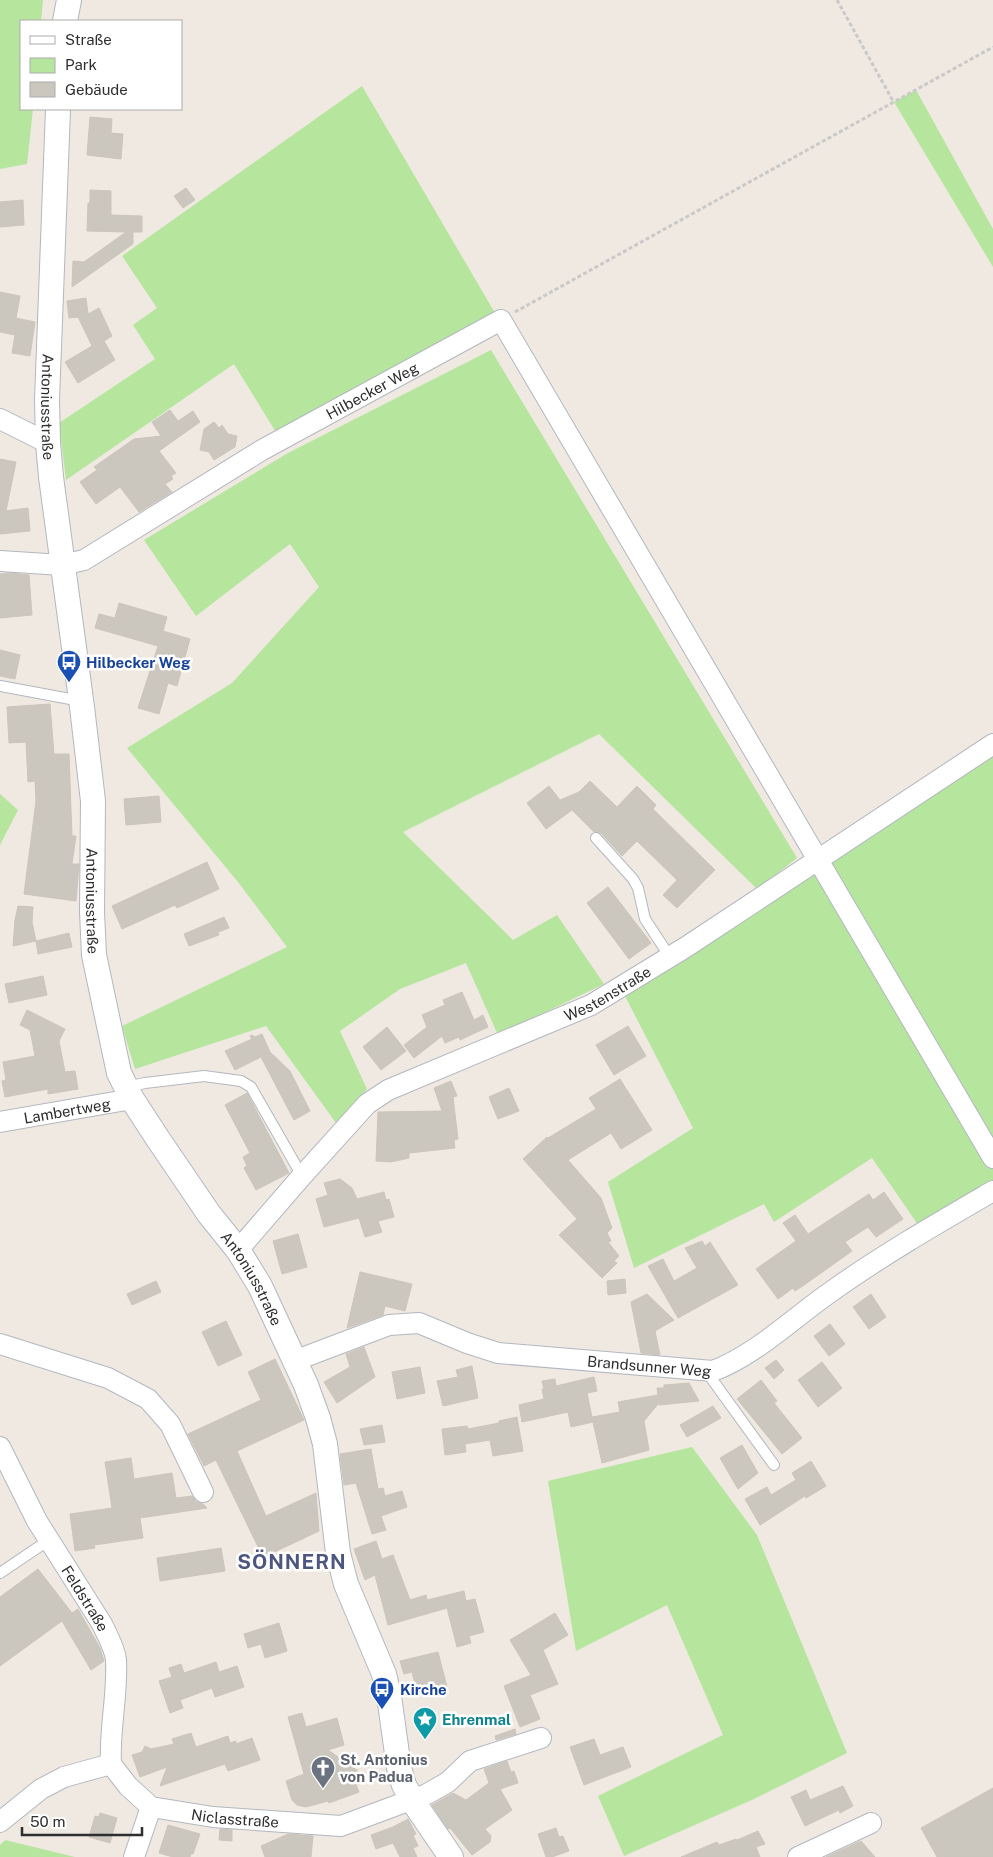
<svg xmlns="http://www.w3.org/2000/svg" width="993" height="1857" font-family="'Public Sans',sans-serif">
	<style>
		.green { fill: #b6e59e }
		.building { fill: #cbc7bf; stroke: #cbc5ba }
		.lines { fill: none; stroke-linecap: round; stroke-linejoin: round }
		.service-casing { stroke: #b4b7c1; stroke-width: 12 }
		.minor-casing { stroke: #b4b7c1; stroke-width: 22 }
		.tertiary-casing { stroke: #b4b7c1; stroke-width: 26 }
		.path { stroke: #c9c9c9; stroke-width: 3; stroke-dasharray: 4 2.5; stroke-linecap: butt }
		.service { stroke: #fff; stroke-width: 10 }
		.minor { stroke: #fff; stroke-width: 20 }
		.tertiary { stroke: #fff; stroke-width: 24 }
		.labels { text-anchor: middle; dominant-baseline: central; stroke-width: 5; stroke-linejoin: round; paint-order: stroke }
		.street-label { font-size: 15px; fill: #2e2e2e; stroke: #fff }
		.transit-label { font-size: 15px; font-weight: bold; fill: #164399; stroke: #fff; text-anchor: start }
		.culture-label { font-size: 15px; font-weight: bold; fill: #0d838f; stroke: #fff; text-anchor: start }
		.worship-label { font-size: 15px; font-weight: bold; fill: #5b616d; stroke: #fff; text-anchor: start }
		.district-label { font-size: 20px; font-weight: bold; letter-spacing: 1px; fill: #4d5680; stroke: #fff }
	</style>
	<rect width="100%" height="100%" fill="#efe9e1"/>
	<path class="green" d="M0,0h43l-2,21h-20v88h12l-6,55 -27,5z
		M362,86l133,227 -218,121 -43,-70 -168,116 -7,-57 96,-64 -22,-34 24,-17 -35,-52z
		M916,90l77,139v38l-99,-165z
		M491,350l306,508 -40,31 -158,-155 -196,98 110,108 44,-25 47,69 -106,51 -32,-72 -66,26 -60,42 27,58 -31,34 -70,-97 -131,43 -13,-43 165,-79 -49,-65 -111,-134 105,-65 87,-96 -29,-43 -94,72 -52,-76 144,-87z
		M993,747v405l-171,-291z
		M0,794l18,16 -18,35z
		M816,874l177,294v16l-72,45 -49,-71 -98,64 -10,-18 -130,64 -26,-86 85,-54 -68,-132 144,-95z
		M692,1447l65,88 90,218 -93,46 -130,57 -26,-60 125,-61 -56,-130 -91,46 -28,-170z
		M5,1840l70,17h-75v-12z"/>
	<path class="building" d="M90,117l22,2 -1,14 12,1 -2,25 -34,-4z
		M186,188l9,12 -12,8 -9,-12z
		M90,190l21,1v24l31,1v16h-9v12l-61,43 1,-26 11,1 42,-30 -39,-1 1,-28h2z
		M23,200l1,25 -24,2v-25z
		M0,292l20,4 -4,22 19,4 -5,34 -18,-3 3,-18 -15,-3z
		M86,298l2,16 11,-6 13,28 -8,5 11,19 -37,23 -13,-21 27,-16 -14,-29 -9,1 -2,-17z
		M170,410l8,11 15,-10 7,11 -41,29 17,22 -5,3 2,3 -8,5 7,8 -33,20 -19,-25 -24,17 -16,-22 17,-12 -3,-3 40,-28 27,-3 -9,-14z
		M214,422l5,6 3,-3 6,9 9,2 -2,11 -21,13 -5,-8 -9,-2 4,-21z
		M0,459l16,3 -10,49 22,-3 2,23 -30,3v-23h2h-2z
		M9,573l20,2 3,40 -32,3v-44z
		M119,603l48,14 -4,14 27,8 -13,47 -9,-3 -9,31 -21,-6 20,-62 -63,-18 4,-14 16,4z
		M0,650l20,5 -5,24 -15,-3z
		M50,704l4,50h15l3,82h4l-4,28h7l-3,37 -52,-7 12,-93 -1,-20 -7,1 -2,-40 -17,1 -2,-36z
		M590,781l27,26 20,-21 19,19 -3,4 62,61 -38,38 -14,-13 14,-15 -40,-39 -15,15 -21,-23 -7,-1 -22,-22 -26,19 -19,-26 22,-17 11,14 19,-8z
		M159,796l2,26 -35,3 -2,-26z
		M207,862l12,27 -42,19 -2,-3 -53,24 -10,-23z
		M608,887l43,56 -22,16 -42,-56z
		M18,906l15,1 -1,15 4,19 -23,5 2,-26z
		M224,917l5,11 -11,4 1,3 -30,11 -5,-12z
		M69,933l3,14 -34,7 -2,-13z
		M43,976l4,19 -38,8 -4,-19z
		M462,992l12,28 9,-5 5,12 -28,13 -1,-3 -14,6 -3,-7 -28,22 -10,-13 23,-18 -5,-12 23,-10 -2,-5z
		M27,1010l38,19 -6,12 6,31 10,-1 3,18 -30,5v-5l-43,8 -3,-16 4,-1 -3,-18 32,-6 -5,-26 -10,-5z
		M628,1026l18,30 -32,19 -18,-30z
		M387,1027l19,24 -25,19 -18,-23z
		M262,1034l8,18 20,19 20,40 -16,9 -33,-63 -26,13 -10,-19 27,-12 -2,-3 2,-1 3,2z
		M620,1079l32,51 -31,19 -10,-16 -43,27 33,38 11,30 -5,5 4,8 -3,1 11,14 -5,5 3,2 -15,15 -43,-43 18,-16 -54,-60 24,-22 1,1 48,-29 -7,-11z
		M451,1081l6,15 -4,1 5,42 -4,1 1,8 -46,5v5l-18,4 -15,-1 2,-49 64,-1 -8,-23z
		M509,1088l10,23 -21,8 -9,-22z
		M247,1093l42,80 -33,17 -12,-22 3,-2 -4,-9 7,-4 -25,-48z
		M340,1179l12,9 5,11 27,-7 2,8 3,-1 5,18 -16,4 4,11 -17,5 -6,-19 -35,9 -8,-28 12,-4 -4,-12z
		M884,1192l19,27 -27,18 -8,-10 -23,15 7,9 -45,32 -12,8 -2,-3 -15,11 -22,-30 40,-28 -13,-18 12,-8 13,19 61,-40 4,6z
		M298,1234l9,33 -25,7 -9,-33z
		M702,1241l3,5 5,-4 28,43 -60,33 -30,-52 15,-7 11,22 23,-13 -12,-20z
		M360,1272l52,12 -7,27 -20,-5 -2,9 -36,13z
		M625,1279l1,14 -18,2 -1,-14z
		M156,1281l5,11 -29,13 -5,-11z
		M647,1294l27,26 -19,11 5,24 -19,-2 -10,-51z
		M871,1294l15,23 -17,12 -16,-22z
		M226,1321l16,34 -24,11 -16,-34z
		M830,1324l15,20 -16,12 -15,-20z
		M364,1347l11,30 -38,26 -13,-21 26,-15 -4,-13z
		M275,1359l29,61 -67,31 29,65 50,-23 3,38 -53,25 -6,-5 -44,-91 -12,6 -16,-32 73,-34 -13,-28z
		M776,1360l8,10 -10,9 -9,-11z
		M822,1362l20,26 -24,19 -20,-27z
		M472,1366l6,32 -35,8 -6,-25 21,-4 -2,-7z
		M420,1367l5,26 -28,6 -5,-27z
		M594,1377l3,14 -10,2 6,29 -22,5 -3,-15 -46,10 -3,-17 25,-6 -2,-10h2l-2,-8 13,-2 1,7z
		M761,1380l16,21 -3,2 28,35 -20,16 -45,-55z
		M689,1383l10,18 -40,4v-2l-15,18 5,29 -47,13 -10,-46 28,-5 -2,-10 40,-7 -1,-7h7v-3z
		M713,1406l8,12 -34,19 -7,-12z
		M517,1417l6,34 -30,5 -3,-16 -25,4 1,8 -21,3 -3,-26 25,-3 1,3 31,-6v-2z
		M382,1425l3,17 -21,3 -4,-16z
		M742,1445l16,28 -20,16 -18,-31z
		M371,1449l7,40 5,-1 2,8 17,-5 5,16 -26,9 5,14 -14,4 -16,-51 -12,2 -4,-31z
		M131,1458l3,21 38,-6 4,25 16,-2 4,6 7,2 4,4 -67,10 3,20 -49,7 1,3 -20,3 -5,-37 42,-6 -7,-46z
		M811,1461l15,25 -20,12 -1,-2 -45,29 -15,-26 22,-12 4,8 25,-15 -4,-7z
		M376,1541l6,18 11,-4 17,45 16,-5 1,5 37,-9 2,10 9,-2 9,33 -15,4 2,7 -14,4 -10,-39 -59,17 -13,-50 -10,5 -11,-31z
		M221,1548l4,23 -65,10 -3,-23z
		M38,1569l34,44 6,-4 22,39 4,13 -13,9 -29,-49 -62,45v-69z
		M555,1613l13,22 -25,15 15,34 -28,11 10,24 -20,8 -16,-41 27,-11 -21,-35z
		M279,1623l8,28 -22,7 -4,-14 -13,4 -4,-14z
		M438,1652l9,35 -29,8 -6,-23 -8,2 -4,-13z
		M216,1662l3,10 18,-6 7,21 -29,10 -3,-9 -32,12 3,8 -13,5 -11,-32 13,-4 -3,-9 12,-4 3,9z
		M302,1713l4,14 31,-9 7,27 -16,5 30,21 4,12 -6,2 3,7 -30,11 -1,-2 -22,6 -9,-2 -5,-5 -6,-19 18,-7 -16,-57z
		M515,1729l1,5 -20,6 -1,-4z
		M191,1733l5,14 32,-11 2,7 6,-2v3l16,-6 8,22 -32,11 -3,-7 -65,22 7,-19 -27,10 -8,-22 10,-3 3,-6 6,3 23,-5 -2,-5z
		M594,1739l6,16 23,-8 8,20 -47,18 -14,-38z
		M507,1761l4,11 3,-1 4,12 -18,6 12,21 -27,19 6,7 -1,6 -18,13 -22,-27 -2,1 -16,-24 21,-12 13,7 23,-17 -5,-14z
		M843,1786l10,20 -13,7 -1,-3 -34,16 -14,-29 15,-7 4,10z
		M993,1788v69h-56l-16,-29z
		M100,1813l17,5 -7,25 -21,-6 6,-21 4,1z
		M408,1819l8,15 -3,1 5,11 -5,2 4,9h-17l-7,-14 -17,6 -5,-14 22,-8z
		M168,1825l32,9 -7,20h-2l-1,3h-17l-14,-4z
		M556,1828l3,9 4,-1 6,15 -17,6h-6l-8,-23z
		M220,1829l12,1v11l-13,-1z
		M758,1831l7,13 -9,3 4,10h-79l36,-15 2,3 17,-6 1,1z
		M288,1834l25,2 -2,21h-46l-4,-11z
		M861,1841l14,16h-49z"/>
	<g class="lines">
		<defs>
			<path id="service" d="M0,686l81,15
				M596,838l37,41 5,9 7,31 25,38
				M126,1087l19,-4 59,-7 37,5 10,6 51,89
				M706,1371l68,94
				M0,1573l49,-33"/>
			<g id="minor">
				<path d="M0,419l48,24"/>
				<path id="s1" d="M0,561l62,4 22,-5 178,-110 239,-130 492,838"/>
				<path id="s2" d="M0,1122l132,-23"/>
				<path id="s3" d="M238,1250l64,-74 65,-72 21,-14 203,-85 95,-58 307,-203"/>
				<path d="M0,1344l108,34 40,21 22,25 33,68"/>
				<path id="s4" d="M294,1361l95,-36 30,-2 48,20 31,10 215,18c44,-17 80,-53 119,-80 52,-37 106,-68 161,-100"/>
				<path id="s5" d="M0,1447l37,74 65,103c5,11 13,24 14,36 2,35 -7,69 -5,104"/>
				<path id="s6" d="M111,1764l17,22 23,21 62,10 128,9 86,-32 21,-12 22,-21 71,-23"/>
				<path d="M0,1822l41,-33 23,-12 47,-13"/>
				<path d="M134,1857l17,-50"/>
				<path d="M798,1857l73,-34"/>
			</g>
			<g id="tertiary">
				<path d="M65,21l4,-21"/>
				<path id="s7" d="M58,109l-11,291 1,43 3,34 31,230 11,94 -1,111 2,43 25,118 13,26 26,40 51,75 29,36 22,36 46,99 12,33 7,26 13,109 8,31 38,90 5,22 10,72 5,17 8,15 39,57"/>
			</g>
		</defs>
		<use href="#service" class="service-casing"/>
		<use href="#minor" class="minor-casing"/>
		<use href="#tertiary" class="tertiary-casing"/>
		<path class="path" d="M837,0l56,101
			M515,312l478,-265"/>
		<use href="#service" class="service"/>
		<use href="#minor" class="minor"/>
		<use href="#tertiary" class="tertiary"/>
	</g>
	<defs>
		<symbol id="bus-pin" viewBox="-11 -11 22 30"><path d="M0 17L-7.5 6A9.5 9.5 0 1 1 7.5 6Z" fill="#1a4fb4" stroke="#fff"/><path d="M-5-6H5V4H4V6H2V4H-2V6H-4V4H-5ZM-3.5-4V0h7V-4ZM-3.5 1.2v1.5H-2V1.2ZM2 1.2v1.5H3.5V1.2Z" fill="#fff"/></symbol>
		<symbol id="sight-pin" viewBox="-11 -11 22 30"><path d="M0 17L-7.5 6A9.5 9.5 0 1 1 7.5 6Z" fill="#0f9aa8" stroke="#fff"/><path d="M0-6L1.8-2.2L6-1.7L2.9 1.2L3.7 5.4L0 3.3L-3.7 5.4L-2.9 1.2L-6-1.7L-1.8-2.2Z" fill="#fff"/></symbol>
		<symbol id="church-pin" viewBox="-11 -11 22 30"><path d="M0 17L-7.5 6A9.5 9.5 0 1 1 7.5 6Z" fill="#6b7280" stroke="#fff"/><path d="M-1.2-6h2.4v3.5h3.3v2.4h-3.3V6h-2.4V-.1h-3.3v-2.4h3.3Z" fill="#fff"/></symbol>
	</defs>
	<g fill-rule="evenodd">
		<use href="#bus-pin" x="55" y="648" width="28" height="38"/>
		<use href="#bus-pin" x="368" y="1675" width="28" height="38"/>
		<use href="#sight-pin" x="411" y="1705" width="28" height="38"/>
		<use href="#church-pin" x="309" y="1754" width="28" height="38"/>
	</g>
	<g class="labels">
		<g class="street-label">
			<text stroke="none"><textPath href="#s1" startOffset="419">Hilbecker Weg</textPath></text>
			<text stroke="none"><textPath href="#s7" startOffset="298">Antoniusstraße</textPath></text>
			<text stroke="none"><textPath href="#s7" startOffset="795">Antoniusstraße</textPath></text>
			<text stroke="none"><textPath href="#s3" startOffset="460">Westenstraße</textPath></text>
			<text stroke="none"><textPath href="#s2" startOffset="68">Lambertweg</textPath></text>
			<text stroke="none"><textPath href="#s7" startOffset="1215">Antoniusstraße</textPath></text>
			<text stroke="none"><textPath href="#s4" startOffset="368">Brandsunner Weg</textPath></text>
			<text stroke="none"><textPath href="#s5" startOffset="174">Feldstraße</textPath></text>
			<text stroke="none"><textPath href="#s6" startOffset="144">Niclasstraße</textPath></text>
		</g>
		<g class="transit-label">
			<text x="86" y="662">Hilbecker Weg</text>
			<text x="400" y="1689">Kirche</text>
		</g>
		<g class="culture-label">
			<text x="442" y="1719">Ehrenmal</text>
		</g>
		<g class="worship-label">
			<text x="340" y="1759">St. Antonius<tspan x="340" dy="17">von Padua</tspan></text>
		</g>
		<g class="district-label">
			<text x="292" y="1562">SÖNNERN</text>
		</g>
	</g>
	<rect x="20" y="20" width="162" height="90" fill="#ffffff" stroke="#ababab"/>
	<rect x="30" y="36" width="25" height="8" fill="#ffffff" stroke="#ababab"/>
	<text x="65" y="45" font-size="15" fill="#2e2e2e">Straße</text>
	<rect x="30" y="58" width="25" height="15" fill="#b6e59e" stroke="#ababab"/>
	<text x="65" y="70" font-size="15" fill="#2e2e2e">Park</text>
	<rect x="30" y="82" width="25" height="15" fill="#cbc7bf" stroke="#ababab"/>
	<text x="65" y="95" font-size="15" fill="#2e2e2e">Gebäude</text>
	<path d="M22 1827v8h120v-8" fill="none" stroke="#2e2e2e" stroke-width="2.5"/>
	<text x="30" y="1827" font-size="15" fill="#2e2e2e" stroke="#ffffff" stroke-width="4" paint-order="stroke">50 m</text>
</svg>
